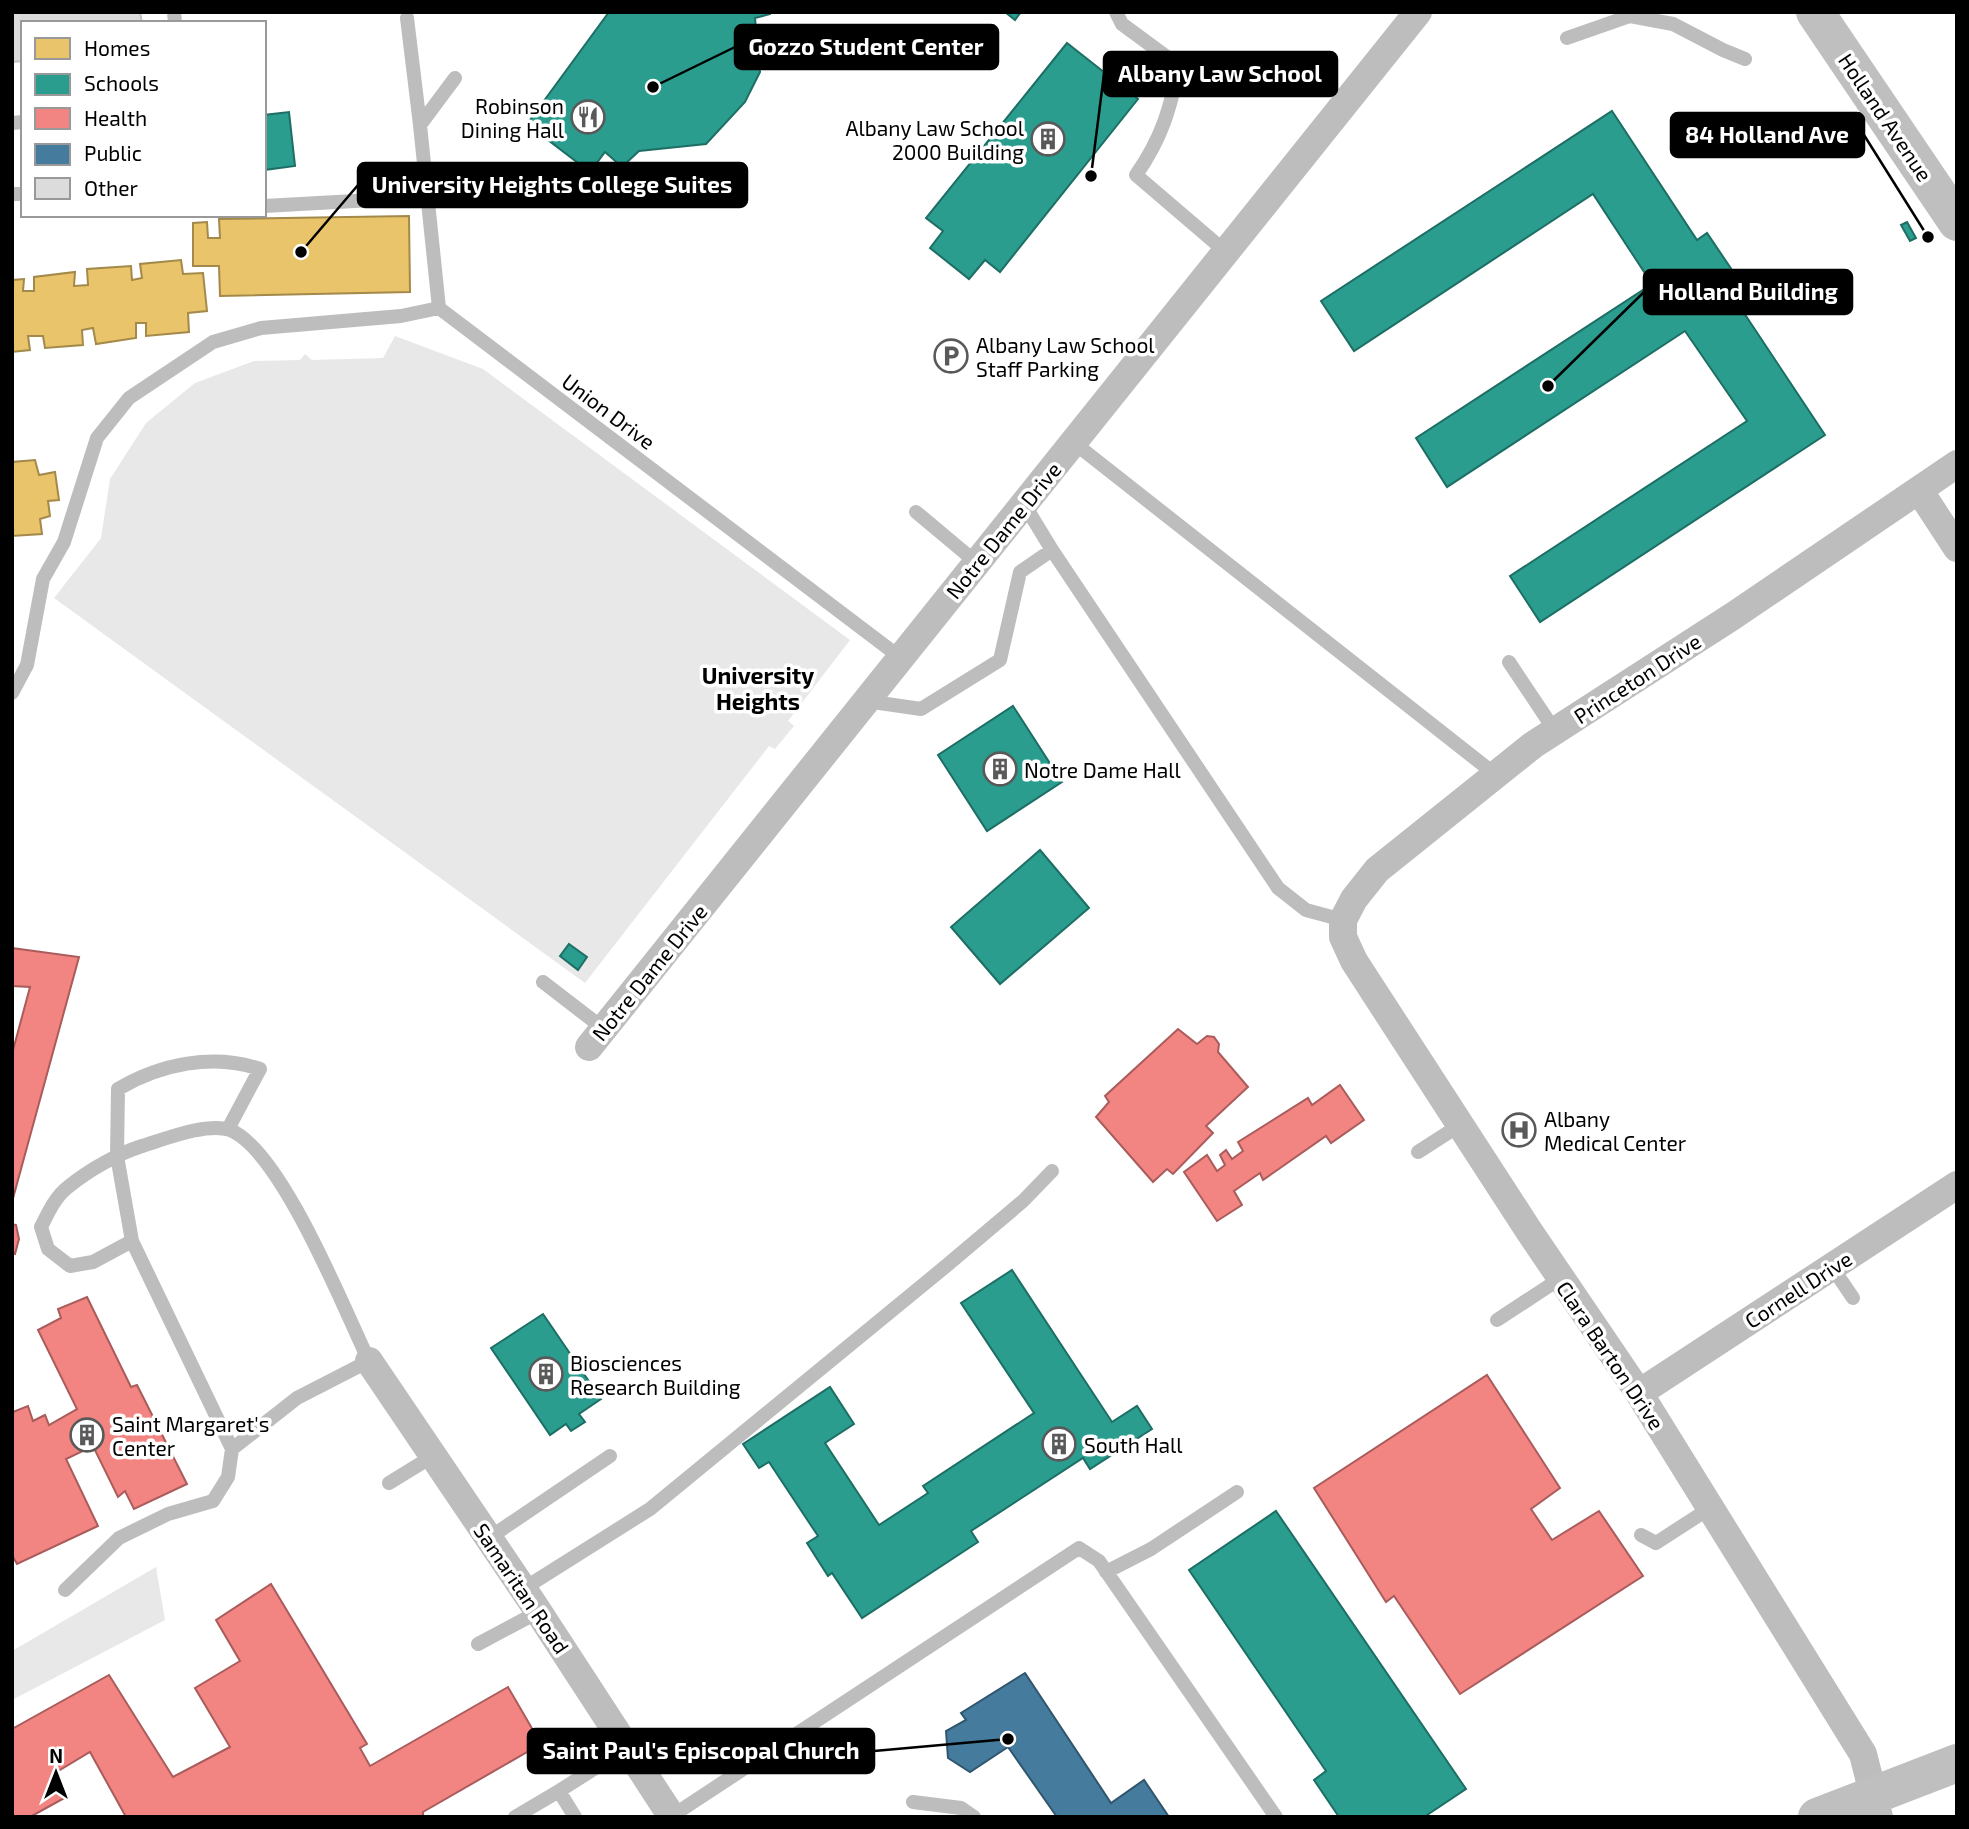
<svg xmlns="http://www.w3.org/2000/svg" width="1969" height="1829" font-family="'Exo 2',sans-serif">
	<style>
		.green { fill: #e8e8e8 }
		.homes { fill: #e9c46a; stroke: #a3894a; stroke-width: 2 }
		.schools { fill: #2a9d8f; stroke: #1d6e64; stroke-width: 2 }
		.health { fill: #f28482; stroke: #a95c5b; stroke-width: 2 }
		.public { fill: #457b9d; stroke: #30566e; stroke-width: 2 }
		.building { fill: #dcdcdc; stroke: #c4c4c4; stroke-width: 2 }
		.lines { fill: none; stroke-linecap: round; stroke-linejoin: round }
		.lane { stroke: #bdbdbd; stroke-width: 14 }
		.street { stroke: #bdbdbd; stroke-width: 28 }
		.secondary { stroke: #bfbfbf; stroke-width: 38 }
		.labels { text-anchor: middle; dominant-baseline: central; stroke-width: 7; stroke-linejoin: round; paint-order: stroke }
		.poi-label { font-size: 21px; fill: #000; stroke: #fff; text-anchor: start }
		.street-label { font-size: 21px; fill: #000; stroke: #fff }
		.neighbourhood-label { font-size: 23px; font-weight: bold; fill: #000; stroke: #fff }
		.leader { fill: none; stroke: #000; stroke-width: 2.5 }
		.callout-dot { fill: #000; stroke: #fff; stroke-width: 2.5 }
		.callout { fill: #000; stroke: #000; stroke-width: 2.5 }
		.callout-label { font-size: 23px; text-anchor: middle; font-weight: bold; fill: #fff }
	</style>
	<rect width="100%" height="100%" fill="#fff"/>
	<path class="green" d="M395,336l88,33 367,271 -62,81 6,5 -19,23 -6,-3 -184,237 -531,-385 47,-60 9,-59 36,-56 49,-40 59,-22 46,-1 5,-6 7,6 71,-2z
		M156,1567l9,53 -153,80v-49z"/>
	<path class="homes" d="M409,216l1,76 -190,4 -1,-30h-26v-43l14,-1 1,16h12l-1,-19z
		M181,260l2,14 20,-1 4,38 -19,2 1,19 -43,4v-13h-10v15l-40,6 -3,-16 -11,2 1,15 -38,3 -2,-12h-15l2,14 -18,2v-72l12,-1 -1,12h11v-14l41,-5 -1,14 14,-1 -1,-16 44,-3 1,14 10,-2 -2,-14z
		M35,460l4,15 16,-3 4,28 -11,1 2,15 -10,3 2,15 -30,2v-74z"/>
	<path class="schools" d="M609,12h161v2l-15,4 5,54 -15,30 -39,42 -67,7 -17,16 -17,-15 -15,20 -63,-48z
		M1005,12h16l-6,8z
		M1067,43l71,56 -138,173 -15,-12 -16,19 -39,-31 13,-17 -17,-13z
		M1612,111l85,129 10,-7 23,34 25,39 -11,7 81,122 -285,187 -30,-46 237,-155 -62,-90 -238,156 -31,-49 236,-154 -59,-90 -239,157 -33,-50z
		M289,112l6,54 -31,4v-55z
		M1907,222l9,16 -6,3 -9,-16z
		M1013,706l49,76 -75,49 -49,-76z
		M1040,850l49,58 -89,76 -49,-57z
		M569,944l18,13 -9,13 -18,-14z
		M1012,1270l100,152 25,-16 15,23 -62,40 -7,-11 -112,73 7,11 -116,76 -30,-45 -4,3 -21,-33 11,-7 -49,-74 -10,6 -16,-24 87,-57 24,37 -29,19 54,82 49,-32 -5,-7 111,-73 -73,-110z
		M543,1314l58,85 -22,15 6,8 -14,9 -5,-7 -16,11 -59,-87z
		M1276,1511l190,278 -42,28h-85l-25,-37 12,-9 -137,-201z"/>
	<path class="health" d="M12,948l67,9 -67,245v-148l18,-67 -18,-1z
		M1178,1029l19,15 10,-8 7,1 5,7 -1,8 30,35 -42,39 7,7 -40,41 -6,-5 -14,13 -57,-65 13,-15 -4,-6z
		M1340,1085l24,35 -33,23 -5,-7 -63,44 -3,-7 -26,18 8,14 -25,16 -33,-49 23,-17 10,16 8,-6 -5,-10 6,-5 6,9 11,-8 -5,-9 70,-44 4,7z
		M12,1224l4,1 3,14 -4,15 -3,-1z
		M87,1297l44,90 6,-2 50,99 -53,25 -9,-18 -7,6 -25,-51 -27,13 32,67 -81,38 -5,-9v-145l1,2 15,-6 5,15 12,-6 4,10 28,-16 -39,-79 23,-12 -3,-9z
		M1487,1375l73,113 -29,21 21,31 47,-29 44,65 -183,118 -66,-98 -8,6 -72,-114z
		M271,1584l96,160 -7,4 10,18 138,-79 33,57 -118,68v5h-297l-36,-65 -35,21 13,23 -38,21h-18v-88l97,-54 64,102 57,-30 -35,-59 45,-27 -24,-41z"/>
	<path class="public" d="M1025,1673l86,130 33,-23 25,37h-112l-49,-70 -38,25 -22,-14 -2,-27 20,-11 -5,-7z"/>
	<path class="building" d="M12,12h128l2,11h-119v38l-11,1z"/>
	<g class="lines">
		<path class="lane" d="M174,12l1,11
			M1116,12l6,12 57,42c-9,43 -17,72 -43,109l90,77
			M407,18l13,107 35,-47
			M1567,38l63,-22 43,8 50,26 22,9
			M12,123l11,-1
			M420,125l19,183 462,350
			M12,194h11
			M264,206l163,-9
			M1073,442l423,333
			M1024,504l28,46 226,338 28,22 37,10
			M916,512l61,51
			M1509,662l46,69
			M12,693l15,-28 16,-86 21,-37 33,-104 32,-40 84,-56 48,-14 140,-12 38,-8
			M866,701l55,8 79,-49 20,-88 32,-22
			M543,982l61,47
			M1418,1152l42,-27
			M132,1241l-39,21 -23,4 -22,-17 -7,-22c7,-14 14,-30 27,-40 21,-17 49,-33 74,-41 23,-7 65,-24 88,-16 51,20 114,179 139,231l-72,37 -65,51 -100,-208 -15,-85 1,-67c42,-25 95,-36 142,-20l-32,60
			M1832,1267l21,31
			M1497,1320l64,-42
			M389,1483l44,-27
			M1641,1535l15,8 54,-35
			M489,1538l121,-82
			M1106,1572l45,-23 86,-57
			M523,1589l127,-80 296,-243 77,-65 29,-30
			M65,1590l54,-52 49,-24 45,-13 15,-24 4,-28
			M478,1644l60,-32
			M913,1802l48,6 13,9
			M672,1816l407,-268 20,13 177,256
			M515,1817l44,-26
			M575,1817l-16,-26 68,-43"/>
		<path class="street" d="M1919,490l38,58
			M589,1047l829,-1035
			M369,1361l165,244 138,212
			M1639,1393l318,-208
			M1879,1817l-16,-63 -224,-361 -110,-162 -175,-270 -11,-24v-17l11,-21 23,-29 156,-125 200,-129 224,-152"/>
		<path class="secondary" d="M1815,12l142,210
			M1817,1817l140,-54"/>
	</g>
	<defs>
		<symbol id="restaurant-ring" viewBox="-11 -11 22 22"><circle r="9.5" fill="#fff" stroke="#595959" stroke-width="1.5"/><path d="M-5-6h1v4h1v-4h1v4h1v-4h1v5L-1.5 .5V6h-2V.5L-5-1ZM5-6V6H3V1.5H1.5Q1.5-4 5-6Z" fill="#595959"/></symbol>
		<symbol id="building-ring" viewBox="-11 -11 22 22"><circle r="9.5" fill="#fff" stroke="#595959" stroke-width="1.5"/><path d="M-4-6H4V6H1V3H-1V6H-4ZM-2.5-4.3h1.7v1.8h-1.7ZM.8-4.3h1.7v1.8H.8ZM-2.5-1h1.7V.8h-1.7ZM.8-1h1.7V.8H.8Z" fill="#595959"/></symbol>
		<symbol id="parking-ring" viewBox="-11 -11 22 22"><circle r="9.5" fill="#fff" stroke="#595959" stroke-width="1.5"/><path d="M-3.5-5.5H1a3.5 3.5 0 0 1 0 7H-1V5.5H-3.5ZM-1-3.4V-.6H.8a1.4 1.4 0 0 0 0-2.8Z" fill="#595959"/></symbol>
		<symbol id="hospital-ring" viewBox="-11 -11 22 22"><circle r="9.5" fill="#fff" stroke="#595959" stroke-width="1.5"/><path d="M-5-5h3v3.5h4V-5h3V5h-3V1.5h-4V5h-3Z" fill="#595959"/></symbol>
	</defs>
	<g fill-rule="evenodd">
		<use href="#restaurant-ring" x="569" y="98" width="38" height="38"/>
		<use href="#building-ring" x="1029" y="120" width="38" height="38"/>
		<use href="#parking-ring" x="932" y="337" width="38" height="38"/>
		<use href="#building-ring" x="981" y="750" width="38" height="38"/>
		<use href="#hospital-ring" x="1500" y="1111" width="38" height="38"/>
		<use href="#building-ring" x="527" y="1355" width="38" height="38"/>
		<use href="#building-ring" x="68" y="1416" width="38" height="38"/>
		<use href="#building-ring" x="1040" y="1425" width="38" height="38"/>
	</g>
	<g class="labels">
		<g class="poi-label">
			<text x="564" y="105" text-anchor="end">Robinson<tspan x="564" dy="24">Dining Hall</tspan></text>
			<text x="1024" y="127" text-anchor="end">Albany Law School<tspan x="1024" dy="24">2000 Building</tspan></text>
			<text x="976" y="344">Albany Law School<tspan x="976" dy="24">Staff Parking</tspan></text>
			<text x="1024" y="769">Notre Dame Hall</text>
			<text x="1544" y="1118">Albany<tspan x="1544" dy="24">Medical Center</tspan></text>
			<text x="570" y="1362">Biosciences<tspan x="570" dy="24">Research Building</tspan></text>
			<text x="112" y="1423">Saint Margaret's<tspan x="112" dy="24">Center</tspan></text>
			<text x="1084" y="1444">South Hall</text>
		</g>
		<g class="street-label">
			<text transform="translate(1886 117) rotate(56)">Holland Avenue</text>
			<text transform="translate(609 411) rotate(37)">Union Drive</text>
			<text transform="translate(1003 530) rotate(-51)">Notre Dame Drive</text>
			<text transform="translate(1637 678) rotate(-33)">Princeton Drive</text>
			<text transform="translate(649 972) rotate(-51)">Notre Dame Drive</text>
			<text transform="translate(1798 1289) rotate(-33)">Cornell Drive</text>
			<text transform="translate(1611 1355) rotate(56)">Clara Barton Drive</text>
			<text transform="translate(522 1588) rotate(56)">Samaritan Road</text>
		</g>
		<g class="neighbourhood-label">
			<text x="758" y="675">University<tspan x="758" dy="26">Heights</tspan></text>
		</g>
	</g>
	<path class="leader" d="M653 87L735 47M1091 176L1104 74M1928 237L1864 135M301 252L358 185M1548 386L1644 292M1008 1739L874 1751"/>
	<g class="callout-dot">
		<circle cx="653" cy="87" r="7"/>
		<circle cx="1091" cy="176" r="7"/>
		<circle cx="1928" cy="237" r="7"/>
		<circle cx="301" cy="252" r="7"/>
		<circle cx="1548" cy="386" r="7"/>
		<circle cx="1008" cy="1739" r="7"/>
	</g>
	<g class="callout">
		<rect x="735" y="25" width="263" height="44" rx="7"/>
		<rect x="1104" y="52" width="233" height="44" rx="7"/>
		<rect x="1671" y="113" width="193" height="44" rx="7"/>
		<rect x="358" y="163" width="389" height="44" rx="7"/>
		<rect x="1644" y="270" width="208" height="44" rx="7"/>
		<rect x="528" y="1729" width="346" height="44" rx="7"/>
	</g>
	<g class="callout-label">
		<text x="866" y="55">Gozzo Student Center</text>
		<text x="1220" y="82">Albany Law School</text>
		<text x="1767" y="143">84 Holland Ave</text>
		<text x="552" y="193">University Heights College Suites</text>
		<text x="1748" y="300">Holland Building</text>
		<text x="701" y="1759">Saint Paul's Episcopal Church</text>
	</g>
	<rect width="1969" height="1829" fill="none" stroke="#000000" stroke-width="28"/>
	<rect x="21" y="21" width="245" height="196" fill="#ffffff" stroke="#999999" stroke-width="2"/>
	<rect x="35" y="38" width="35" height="21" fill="#e9c46a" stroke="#999999" stroke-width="2"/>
	<text x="84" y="56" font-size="21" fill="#000000">Homes</text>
	<rect x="35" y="74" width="35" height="21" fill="#2a9d8f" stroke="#999999" stroke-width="2"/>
	<text x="84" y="91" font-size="21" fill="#000000">Schools</text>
	<rect x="35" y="108" width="35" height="21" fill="#f28482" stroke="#999999" stroke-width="2"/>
	<text x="84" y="126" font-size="21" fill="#000000">Health</text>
	<rect x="35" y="144" width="35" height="21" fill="#457b9d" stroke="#999999" stroke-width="2"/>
	<text x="84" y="161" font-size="21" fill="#000000">Public</text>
	<rect x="35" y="178" width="35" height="21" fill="#dcdcdc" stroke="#999999" stroke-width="2"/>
	<text x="84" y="196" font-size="21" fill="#000000">Other</text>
	<g transform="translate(56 1773)" stroke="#ffffff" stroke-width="5" paint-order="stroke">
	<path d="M0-5L12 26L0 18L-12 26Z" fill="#000000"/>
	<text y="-10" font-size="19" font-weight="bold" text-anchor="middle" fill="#000000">N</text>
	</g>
</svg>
